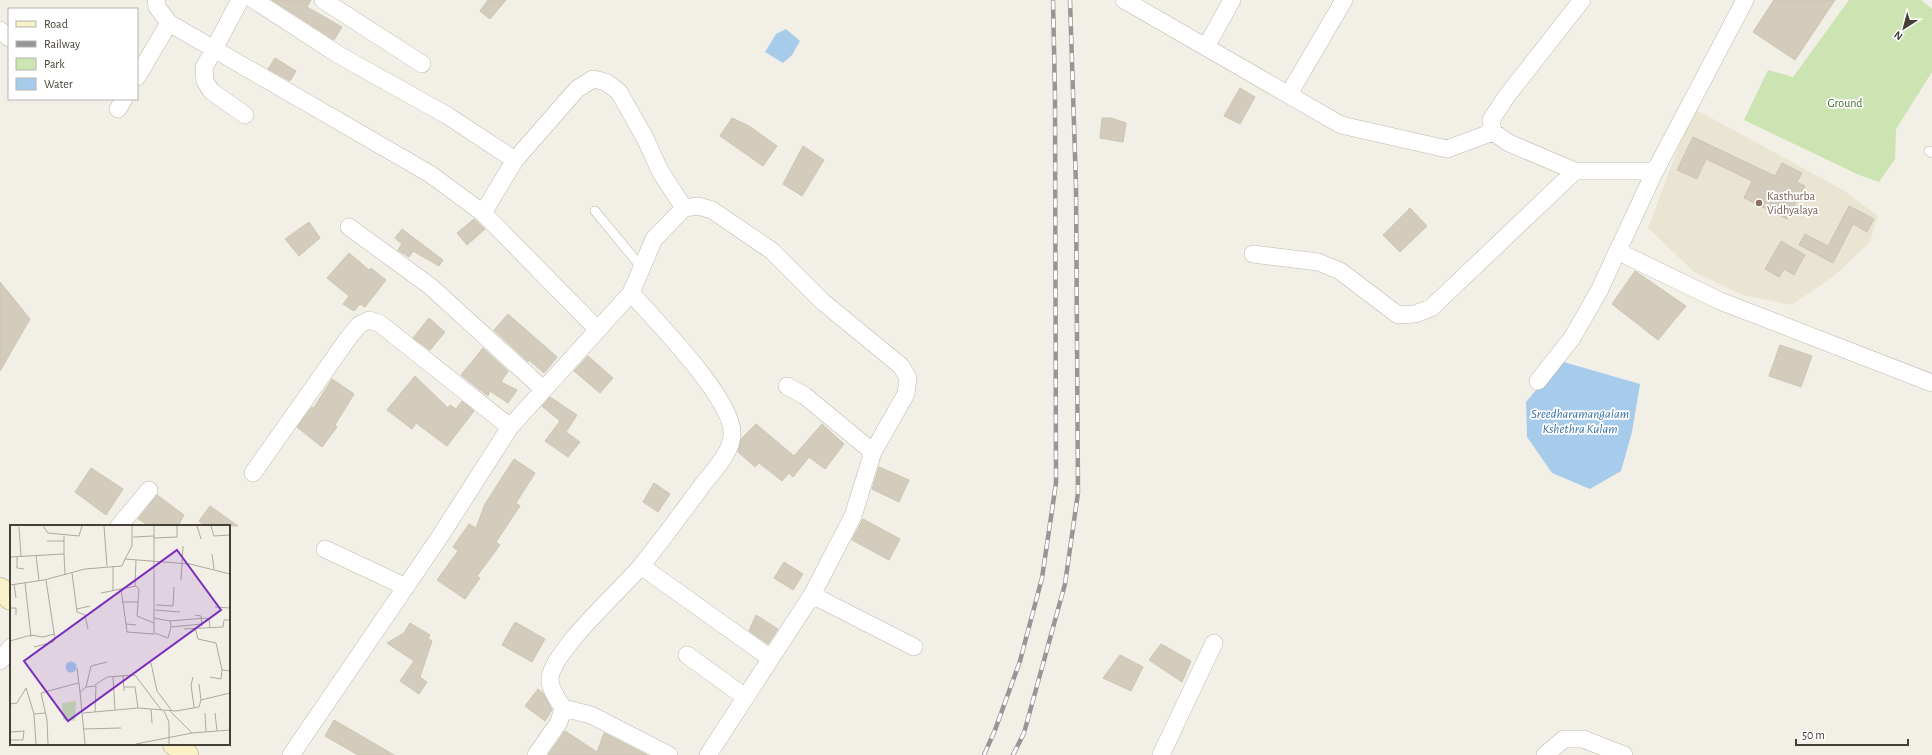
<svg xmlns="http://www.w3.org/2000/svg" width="1932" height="755" font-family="'Alegreya Sans',sans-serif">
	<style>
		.education { fill: #eae5d2 }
		.green { fill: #cbe4b2 }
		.water { fill: #a7cbeb }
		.building { fill: #d3ccbd; stroke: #cdc4b1 }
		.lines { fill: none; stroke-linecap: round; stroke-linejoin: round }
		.lane-casing { stroke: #bdb8aa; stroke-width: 10 }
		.street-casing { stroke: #bdb8aa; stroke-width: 18 }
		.secondary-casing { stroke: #cfc499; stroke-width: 24 }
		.lane { stroke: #fff; stroke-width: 9 }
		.street { stroke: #fff; stroke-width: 17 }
		.secondary { stroke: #fbf1c9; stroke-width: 22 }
		.rail-casing { stroke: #969696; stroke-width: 4.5 }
		.rail { stroke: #fff; stroke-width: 3; stroke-dasharray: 9; stroke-linecap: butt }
		.education-dot { fill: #8d6e63; stroke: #fff; stroke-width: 1.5 }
		.labels { text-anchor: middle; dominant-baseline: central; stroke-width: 3.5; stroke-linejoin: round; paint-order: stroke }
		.park-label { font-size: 12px; fill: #44722e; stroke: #fff }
		.education-label { font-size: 12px; fill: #785e54; stroke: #fff; text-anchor: start }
		.water-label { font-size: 13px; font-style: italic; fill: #3772a9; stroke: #fff }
		.inset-road { fill: none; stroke: #ada9a0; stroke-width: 1 }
		.view { fill: #7b2cbf; fill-opacity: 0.15; stroke: #7b2cbf; stroke-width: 2 }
		.inset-edge { fill: none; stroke: #454036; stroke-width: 2 }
	</style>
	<rect width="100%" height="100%" fill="#f2efe7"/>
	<path class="education" d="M1693,108l150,82 35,26 -8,26 -36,34 -42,29 -49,-10 -49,-23 -46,-44z"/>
	<path class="green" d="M1849,0h72l11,9v63l-36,57 -1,30 -16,23 -20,-7 -115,-55 24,-50 25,7z"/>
	<path class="water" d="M786,29l14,12 -8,14 -9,8 -18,-11 11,-18z
		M1560,361l80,23 -8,48 -11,39 -31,18 -38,-16 -25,-36 -1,-35z"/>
	<path class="building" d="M272,0h39l-4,7 35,20 -8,13z
		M488,0h18l-16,19 -10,-8z
		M1774,0h61l-40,60 -42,-28z
		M275,58l21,13 -6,10 -22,-12z
		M1240,88l15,9 -15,27 -16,-8z
		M732,118l17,8 28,20 -14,20 -43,-30z
		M1102,118h9l15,5 -3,19 -23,-4z
		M1693,137l82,39 7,-13 20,10 -5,9 8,4 -18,33 -43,-21 8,-17 -46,-22 -9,20 -20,-9z
		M803,146l21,14 -22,36 -19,-12z
		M1849,206l25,13 -7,13 -14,-8 -20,39 -34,-18 6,-11 23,12z
		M1410,208l17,18 -27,26 -17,-17z
		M474,219l11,10 -18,16 -10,-12z
		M309,222l11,16 -21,18 -14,-17z
		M402,229l41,31 -4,6 -26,-15 -4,6 -11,-7 4,-6 -7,-6z
		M1781,241l24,14 -11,20 -10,-6 -5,8 -14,-8z
		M349,253l20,17 2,-2 15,12 -21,27 -5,-3 -6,7 -11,-7 6,-8 -22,-18z
		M1635,271l51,35 -28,34 -46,-36z
		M0,282l30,37 -30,52z
		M508,314l49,43 -13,16 -15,-13 -1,2 -34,-32z
		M429,318l16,14 -15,18 -17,-12z
		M1780,345l32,11 -11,31 -32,-11z
		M483,348l25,23 -7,11 16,8 -9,13 -18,-12 -2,5 -27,-21z
		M588,356l25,22 -13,15 -26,-22z
		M415,376l33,32 2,-3 6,4 6,-8 12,10 -27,35 -31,-23 -4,6 -25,-19z
		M332,379l22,15 -19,31 2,2 -15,20 -25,-20 15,-20 1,2z
		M550,397l27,18 -11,17 14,10 -12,15 -23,-16 15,-20 -18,-15z
		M756,424l38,32 28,-32 22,20 -19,25 -16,-12 -16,20 -4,-4 -7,8 -23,-18 -4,4 -17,-15 3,-13z
		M514,459l21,14 -19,30 4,3 -24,36 4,3 -23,31 3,2 -15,21 -28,-19 21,-29 -5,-4 16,-23 7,4 9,-24z
		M879,467l30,13 -10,22 -27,-13z
		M91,468l32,21 -17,26 -31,-23z
		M654,483l16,11 -12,18 -15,-10z
		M157,495l27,20 -6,11h-28l-12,-7z
		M210,506l28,20h-33l-6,-5z
		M863,519l37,20 -11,21 -37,-20z
		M784,562l19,12 -10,16 -19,-12z
		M756,615l22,14 -10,15 -19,-13z
		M515,622l30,17 -13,23 -30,-17z
		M410,623l20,12 -6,11 5,-7 3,2 -12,36 7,5 -8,12 -19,-13 14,-20 -27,-18 17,-10z
		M1161,644l30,17 -9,21 -33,-22z
		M1120,655l23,12 -12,24 -28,-13z
		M538,689l5,4 9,17 -7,11 -20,-15z
		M334,720l60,35h-36l-33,-19z
		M565,731l32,21 7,-19 43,22h-99z"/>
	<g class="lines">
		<defs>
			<path id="lane" d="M1929,151l3,2
				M595,211l47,57"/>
			<path id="street" d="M156,0l1,7 12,16 261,151 53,39
				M240,0l-36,68 1,13 6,10 34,24
				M254,0l85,55 109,61 67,44
				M323,0l99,64
				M1124,0l217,125 106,24 46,-17
				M0,30l9,8
				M1206,47l26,-47
				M137,77l32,-54
				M1289,94l55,-94
				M118,109l6,-10
				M1575,171l-66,-28 -16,-11 -2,-12 15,-23 76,-97
				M349,227l81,59 113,103
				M1617,251l103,50 212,82
				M1253,254l65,8 22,9 58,44 17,-1 16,-6 144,-137h80l90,-171
				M631,293l23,-54 30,-31 14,-2 14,4 60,41 51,51 78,64 7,12 -2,16 -33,58 -68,-56 -18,-10
				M598,330l-115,-117 32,-53 62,-71 16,-10 13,3 13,10 27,48 14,31 24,37
				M1538,381l34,-43 27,-47 56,-120
				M253,473l96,-136 10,-12 10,-5 10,3 131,104
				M119,526l30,-36
				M325,549l81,38
				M641,566l129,92
				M812,595l102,52
				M687,655l58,42
				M0,661l11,-14
				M563,708l28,7 78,40
				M291,755l148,-217 71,-111 121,-134c24,27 103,107 101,141 0,18 -18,36 -28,49 -21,28 -41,56 -63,83 -20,24 -87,83 -91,112 -1,10 8,22 13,30l-4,14 -23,33
				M708,755l104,-160 41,-79 20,-64
				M1161,755l53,-112
				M1545,755l19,-16h19l41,16"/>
			<path id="secondary" d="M0,589l11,10
				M174,744l13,11"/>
		</defs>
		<use href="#lane" class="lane-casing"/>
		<use href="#street" class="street-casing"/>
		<use href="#secondary" class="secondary-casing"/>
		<use href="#lane" class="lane"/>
		<use href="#street" class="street"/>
		<use href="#secondary" class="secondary"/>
		<defs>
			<path id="rail" d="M984,755l11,-25 25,-69 22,-83 14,-95 -1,-387 -2,-96
				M1013,755l11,-22 41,-149 13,-91 -2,-307 -6,-186"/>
		</defs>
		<use href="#rail" class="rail-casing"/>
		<use href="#rail" class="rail"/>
	</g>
	<circle class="education-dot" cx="1759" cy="203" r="4"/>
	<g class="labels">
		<g class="park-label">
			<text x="1845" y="103">Ground</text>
		</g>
		<g class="education-label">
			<text x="1767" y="196">Kasthurba<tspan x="1767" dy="14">Vidhyalaya</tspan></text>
		</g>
		<g class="water-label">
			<text x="1580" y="414">Sreedharamangalam<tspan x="1580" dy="15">Kshethra Kulam</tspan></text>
		</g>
	</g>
	<g transform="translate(10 525)">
		<rect width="220" height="220" fill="#f2efe7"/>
		<path d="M66,176l-1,20 -12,-1 -1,-17z" fill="#cbe4b2"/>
		<path d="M55.5 142a5.5 5.5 0 1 1 11 0a5.5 5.5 0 1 1-11 0Z" fill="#a7cbeb"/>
		<path class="inset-road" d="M33,1l5,7 31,3 3,-10M94,1l3,40M187,1l4,13M201,1l3,10 16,-1M9,2l2,29M123,12l21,-1M144,13l23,-1v-11M37,16h17v-5M54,16v13M202,29l2,15M26,30l3,26M7,31v12l7,1M0,32l54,-3 1,21M115,34l7,-13v-20M126,35l-1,25 4,4 -2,27 17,7v-97M103,41v24M62,48l5,39 8,3 3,14M171,55l2,-34M15,58l6,54M4,59l2,14M0,60l34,-5 41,-11 37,-3 3,-7 65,5 40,10M111,64l5,35M91,68l35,-7M112,77h16M146,80l17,1 1,-19M205,82l15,1M0,83h6v7M67,84l13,-3M145,85l25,2M185,90l6,1 1,10M144,93l16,3 1,6 -3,11 -13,-5M160,96l36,-3 3,1 1,9M126,100l-10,-1 1,8 27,2v-11M161,102l31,-3M185,103l3,11 18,4 6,27 8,1M174,104l39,-2 1,-7h6M0,116l21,-6 12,2 11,-3M24,122l19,-5 2,-3 -9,-59M141,138l6,28 15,20M67,143l3,24M113,150l1,16M103,152l2,33M183,152l-2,8 3,22M200,152l11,2 1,-9M189,159l2,16M85,160l12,-8 28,-2 27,36M76,162l10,-1 -1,26M114,162h11l3,21M0,179l7,-1 9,-15 8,26M141,184l1,14M154,186l5,11v22M160,186l22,22M73,188l55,-5 38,3 23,-4 2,-7 29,-7M195,188l1,19M205,188l2,18M74,204l37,-1M0,207l14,-1 -1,9h-13M26,219l-2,-30 11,-1M38,219l-1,-24 -6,-27 37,-10M75,219l-5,-52 6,-5 5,-21 16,-4M126,219l56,-11 38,-3"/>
		<path class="view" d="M167,25l44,60 -153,111 -44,-60z"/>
		<rect width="220" height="220" class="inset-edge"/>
	</g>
	<rect x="8" y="8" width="130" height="92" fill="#ffffff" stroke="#b5b3af"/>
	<rect x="16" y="21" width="20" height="6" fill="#fbf1c9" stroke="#b5b3af"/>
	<text x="44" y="28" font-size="12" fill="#454036">Road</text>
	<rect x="16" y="41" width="20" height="6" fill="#969696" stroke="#b5b3af"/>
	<text x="44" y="48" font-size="12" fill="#454036">Railway</text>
	<rect x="16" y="58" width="20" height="12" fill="#cbe4b2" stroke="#b5b3af"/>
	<text x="44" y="68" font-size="12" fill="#454036">Park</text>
	<rect x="16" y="78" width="20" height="12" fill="#a7cbeb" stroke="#b5b3af"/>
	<text x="44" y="88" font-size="12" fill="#454036">Water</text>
	<g transform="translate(1904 28) rotate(216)" stroke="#ffffff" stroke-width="3" paint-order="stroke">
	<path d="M0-3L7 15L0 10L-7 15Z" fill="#454036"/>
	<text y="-6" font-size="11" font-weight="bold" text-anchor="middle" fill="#454036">N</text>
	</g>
	<path d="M1796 739v6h112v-6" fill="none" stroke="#454036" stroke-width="2"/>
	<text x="1802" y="739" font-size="12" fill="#454036" stroke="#ffffff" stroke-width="3" paint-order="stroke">50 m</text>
</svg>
